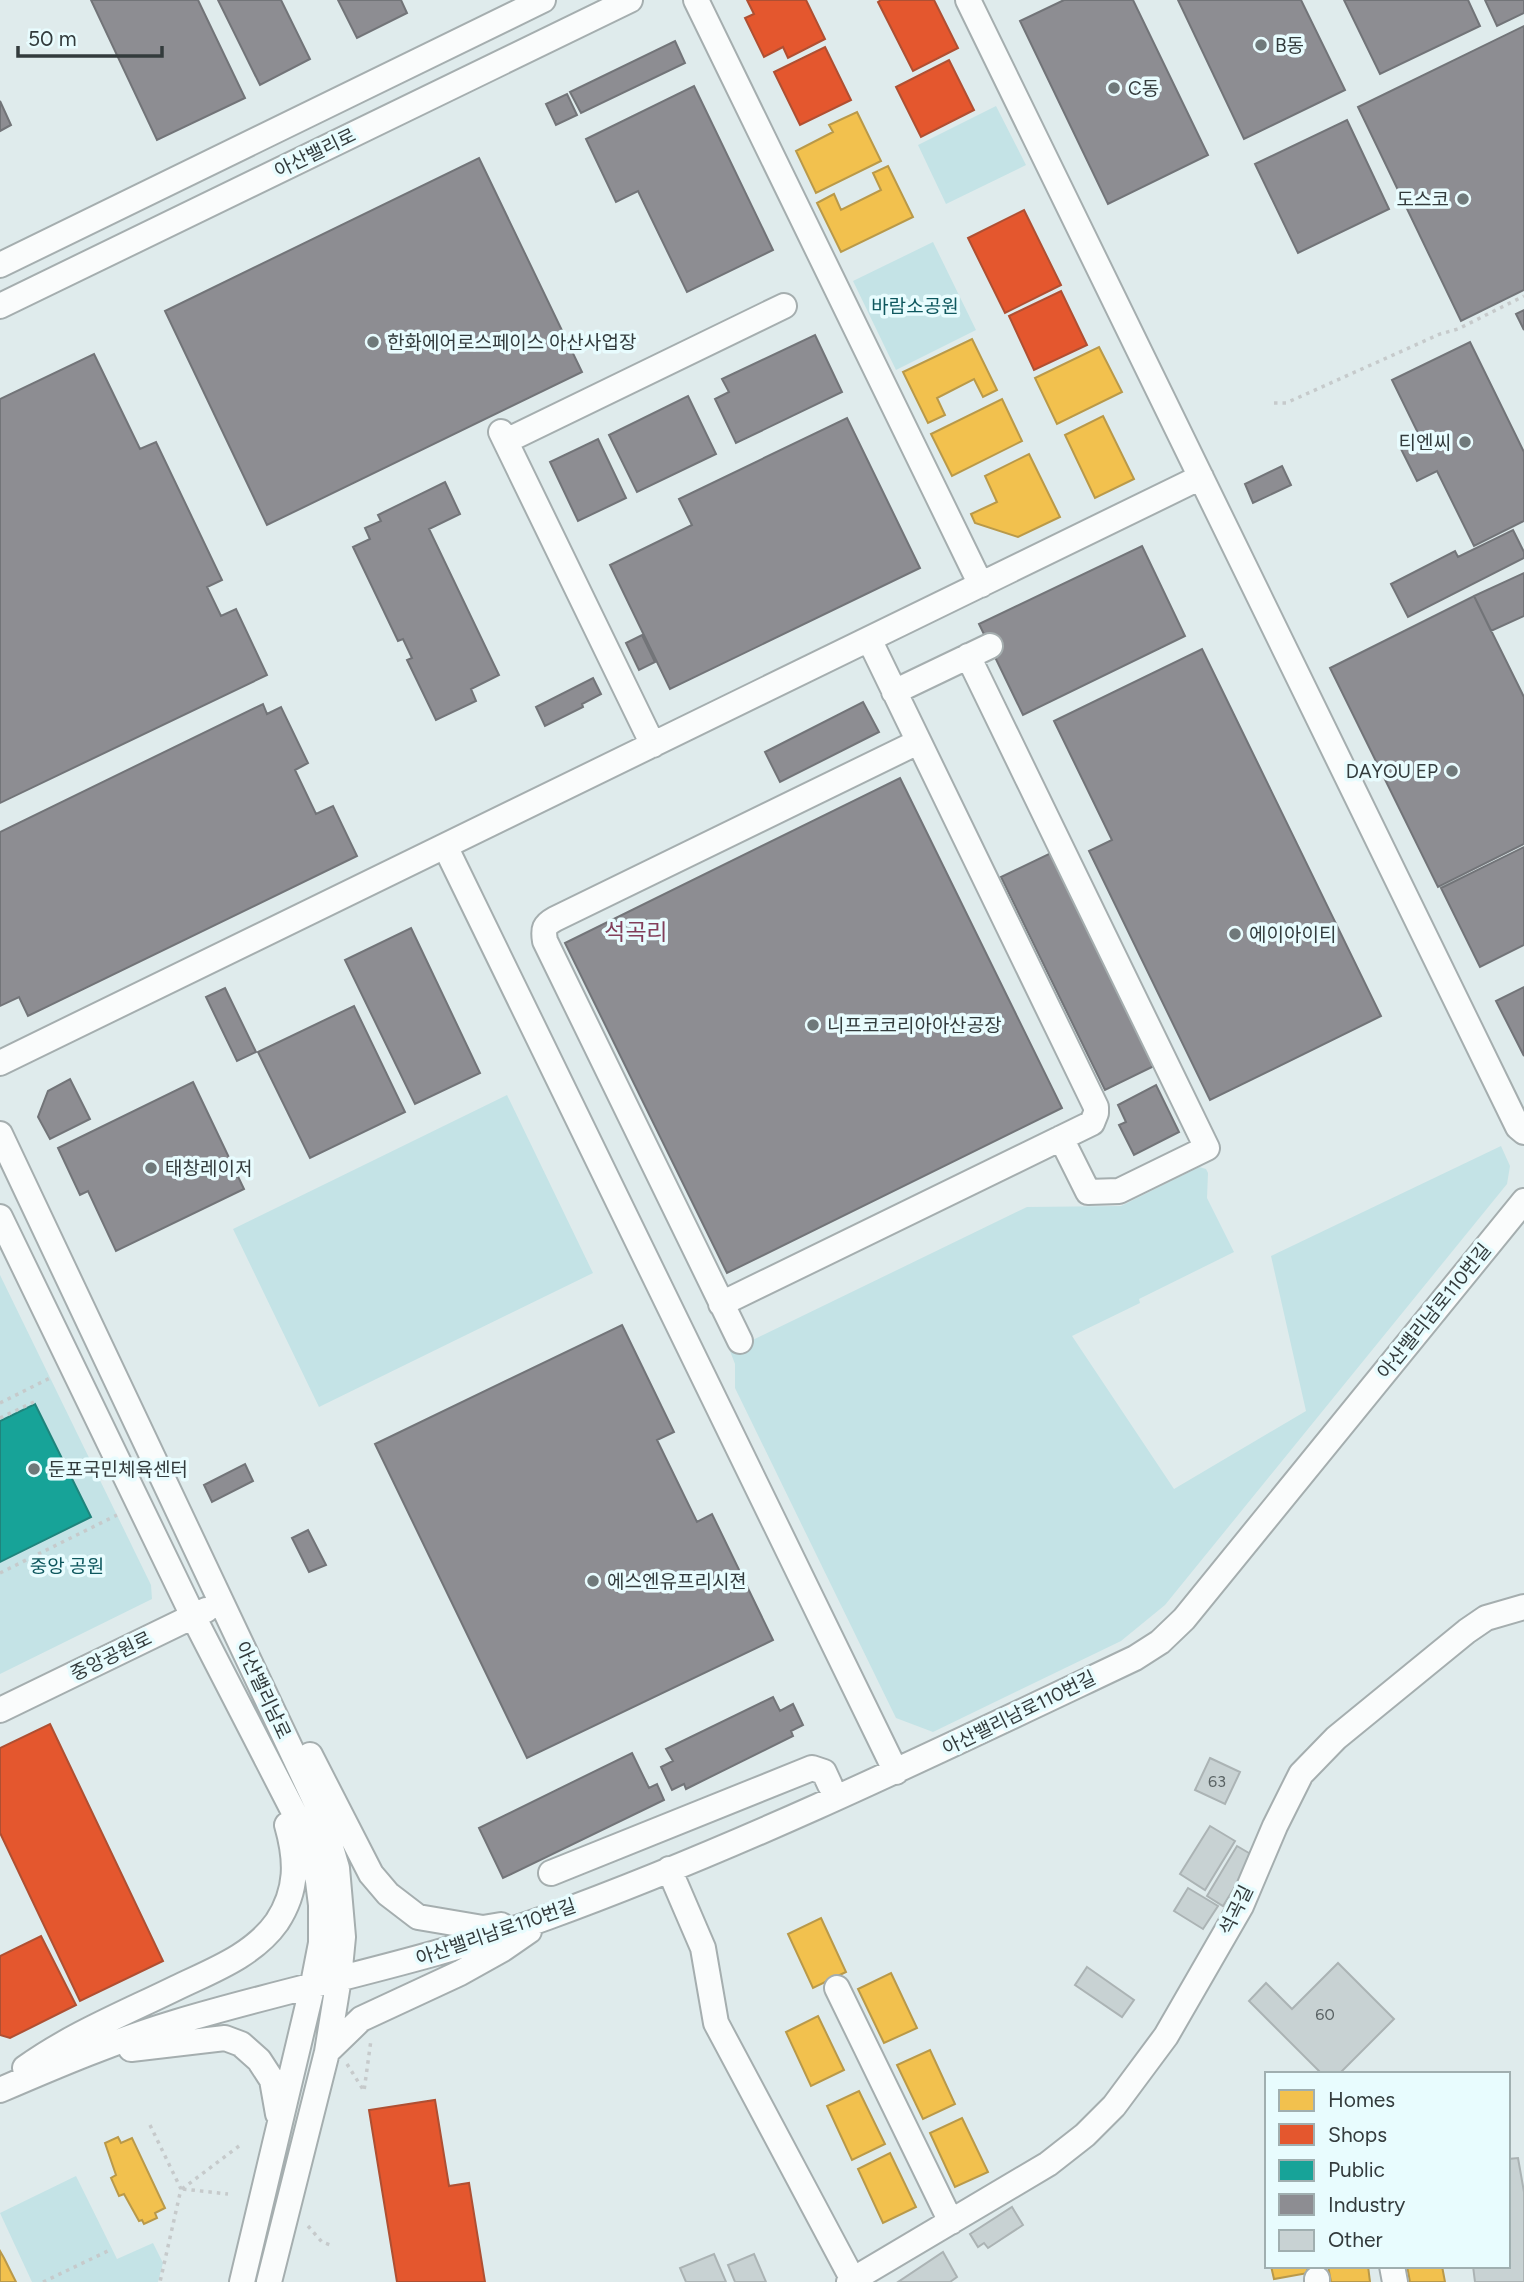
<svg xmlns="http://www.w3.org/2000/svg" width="1524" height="2282" font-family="Figtree,'Noto Sans KR',sans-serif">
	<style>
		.green { fill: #c4e3e6 }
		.homes { fill: #f2c14e; stroke: #b99949; stroke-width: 2 }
		.shops { fill: #e4572e; stroke: #af4f32; stroke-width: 2 }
		.public { fill: #17a398; stroke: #1f847c; stroke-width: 2 }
		.industry { fill: #8d8d92; stroke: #727478; stroke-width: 2 }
		.building { fill: #c8d2d3; stroke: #abb3b4; stroke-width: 2 }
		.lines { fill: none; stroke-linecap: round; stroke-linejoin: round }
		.minor-casing { stroke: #a5aeaf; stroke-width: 28 }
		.path { stroke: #c6cacb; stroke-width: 3.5; stroke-dasharray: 3.5 5; stroke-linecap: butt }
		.minor { stroke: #fafcfc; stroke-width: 24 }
		.poi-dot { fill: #6f797a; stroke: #e8fcfe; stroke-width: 2.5 }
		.labels { text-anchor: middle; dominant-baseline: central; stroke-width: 7; stroke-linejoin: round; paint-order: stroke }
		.number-label { font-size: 16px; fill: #586162 }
		.poi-label { font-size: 19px; fill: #333b3c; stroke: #e8fcfe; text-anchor: start }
		.street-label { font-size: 19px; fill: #333b3c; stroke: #e8fcfe }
		.park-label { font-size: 19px; fill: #0e575e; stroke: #e8fcfe }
		.quarter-label { font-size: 23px; fill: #823e5a; stroke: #e8fcfe }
	</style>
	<rect width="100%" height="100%" fill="#dfebec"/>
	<path class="green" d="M996,106l30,59 -80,39 -28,-59z
		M933,242l43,88 -80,40 -43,-89z
		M507,1095l86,178 -274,134 -86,-178z
		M1501,1146l9,20 -3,18 -342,421 -44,36 -188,91 -37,-14 -161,-330v-24l-5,-13 297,-144 94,-1 78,-39 7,2 2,4 -1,25 27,54 -95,47 1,4 -68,33 102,153 132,-78 -35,-155z
		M0,1275l151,310 1,14 -152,75z
		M76,2176l41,83 36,-16 10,20 -5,19h-126l-32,-69z"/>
	<path class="homes" d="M857,112l24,49 -65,32 -20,-42 37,-19 -4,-7z
		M888,166l25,51 -72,35 -24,-49 17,-9 7,16 40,-20 -8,-17z
		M972,339l25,51 -14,7 -9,-18 -37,19 8,17 -17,8 -25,-51z
		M1099,347l23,45 -65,32 -22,-46z
		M1002,399l20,42 -70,35 -21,-42z
		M1103,416l31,63 -39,19 -30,-63z
		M1029,454l31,63 -42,20 -43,-14 -4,-9 26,-12 -12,-26z
		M821,1918l25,54 -33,16 -25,-54z
		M891,1973l26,55 -33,15 -26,-54z
		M818,2016l26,54 -33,16 -25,-54z
		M930,2050l25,54 -32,15 -26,-54z
		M859,2091l26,53 -33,16 -25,-54z
		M962,2118l26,54 -33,15 -25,-54z
		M118,2137l3,6 11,-5 33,70 -10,5 2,5 -13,6 -2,-4 -3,1 -15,-27 -5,2 -8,-18 5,-3 -11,-32z
		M890,2153l26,54 -33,16 -25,-54z
		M0,2251l4,7 12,24h-16z
		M1271,2266h36l1,7 -34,6z
		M1328,2266h40l2,16h-39z
		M1407,2266h35l3,16h-35z"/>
	<path class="shops" d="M747,0h59l19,39 -37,19 -5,-11 -19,10 -19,-39 9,-4z
		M881,0h53l24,48 -45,23 -35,-69z
		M825,47l26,53 -51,25 -26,-53z
		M949,60l25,50 -53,27 -25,-50z
		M1024,210l37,75 -56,28 -37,-75z
		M1061,291l26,54 -53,25 -25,-54z
		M50,1724l113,237 -83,40 -80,-168v-85z
		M41,1936l35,69 -66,33 -10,-3v-79z
		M435,2100l14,86 20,-3 16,99h-88l-28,-172z"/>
	<path class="public" d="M35,1404l56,113 -91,45v-141z"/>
	<path class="industry" d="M91,0h107l47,98 -88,42z
		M218,0h63l29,59 -50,26z
		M338,0h63l6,13 -50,25z
		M1064,0h69l75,155 -100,49 -88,-183z
		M1178,0h123l44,90 -101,49z
		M1344,0h124l12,26 -100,48z
		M1485,0h39v13l-27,13z
		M1524,26v264l-63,31 -103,-214z
		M675,41l10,22 -104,50 -11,-21z
		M694,86l79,164 -86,42 -49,-101 -22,11 -30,-63z
		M567,94l10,21 -21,10 -10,-21z
		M0,101l11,24 -11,6z
		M1347,120l42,89 -91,44 -43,-89z
		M479,158l103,214 -315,153 -102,-214z
		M1524,310v20l-8,-16z
		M815,335l27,57 -106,51 -21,-44 14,-7 -7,-13z
		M1470,342l54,110v69l-50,25 -37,-75 -20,10 -17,-34 20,-10 -28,-57z
		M94,354l46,95 16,-7 66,138 -15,7 14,29 15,-7 31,66 -267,128v-404z
		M688,396l28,58 -79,38 -28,-57z
		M847,418l73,150 -250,121 -60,-124 82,-40 -13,-26z
		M598,439l28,59 -48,23 -28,-59z
		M1282,466l9,19 -38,18 -8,-19z
		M445,482l15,32 -31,15 70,146 -28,14 5,12 -40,19 -29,-60 5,-2 -9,-19 -5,2 -45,-94 17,-8 -5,-11 16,-7 -3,-6z
		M1513,530l11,22v6l-116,59 -17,-33 64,-33 3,6z
		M1142,546l43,90 -162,79 -44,-91z
		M1524,573v43l-33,15 -17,-35z
		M1474,596l50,101v147l-86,43 -108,-219z
		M642,635l13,27 -16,8 -13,-27z
		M1202,649l179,367 -171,84 -121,-249 23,-11 -58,-119z
		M593,678l8,16 -19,10 1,3 -38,19 -9,-19z
		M863,702l16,30 -99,50 -15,-30z
		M263,704l4,10 14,-7 27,56 -13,7 21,44 17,-8 24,50 -329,160 -9,-19 -19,9v-174z
		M900,778l162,330 -335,165 -162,-330z
		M1524,847v98l-44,22 -39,-79z
		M1051,853l103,213 -49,24 -104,-213z
		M411,928l69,145 -65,31 -70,-144z
		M1524,987v69l-28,-55z
		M225,988l31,64 -19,9 -31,-64z
		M354,1006l51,106 -95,46 -52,-106z
		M70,1079l20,40 -40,20 -12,-22 10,-26z
		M193,1082l51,107 -128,62 -28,-60 -8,4 -22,-47z
		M1156,1085l23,47 -45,23 -15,-30 7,-3 -8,-17z
		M622,1325l52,107 -17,8 40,82 15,-8 61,126 -246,118 -152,-314z
		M245,1464l8,17 -41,21 -8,-17z
		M308,1530l18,35 -17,7 -17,-34z
		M773,1697l7,14 13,-7 10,21 -12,6 2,5 -107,53 -2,-5 -12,6 -11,-23 12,-6 -7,-12z
		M632,1753l17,35 8,-4 7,16 -161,78 -24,-50z"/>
	<path class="building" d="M1210,1758l30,14 -15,32 -30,-14z
		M1210,1826l25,15 -30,49 -25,-16z
		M1237,1846l17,10 -31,50 -16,-10z
		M1188,1888l30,18 -15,23 -29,-18z
		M1338,1963l56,56 -55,55h-17l-73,-73 17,-18 26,26z
		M1087,1967l47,33 -12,17 -47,-32z
		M1518,2158l6,34v90h-49l-2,-16h35v-107z
		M1012,2207l11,18 -35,23 -4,-5 -6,4 -8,-13z
		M943,2252l14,25 -7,5h-52z
		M714,2254l12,28h-40l-6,-14z
		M754,2254l12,28h-31l-7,-17z"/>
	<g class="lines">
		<defs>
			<path id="minor" d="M696,0l285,585
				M968,0l550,1127 6,5
				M0,265l543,-265
				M0,306l630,-306
				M501,432l152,313
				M506,441l278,-135
				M968,656l239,492 -88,43 -31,1 -27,-54
				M894,692l96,-46
				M445,846l451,926
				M0,1063l1201,-586
				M0,1134l321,679 16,55 6,69 -4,41 -12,74 -58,230
				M0,1217l193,399 105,204 14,36 6,25 3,24v38l-8,41 -71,298
				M721,1304l371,-181 4,-10v-6l-227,-468
				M740,1341l-195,-400c-2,-12 -1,-16 10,-22l363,-177
				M0,1710l206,-100
				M310,1755l61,119 17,20 30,23 65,11 18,-3
				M669,1869l34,79 13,75 138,259
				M551,1873l261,-105 12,4 6,13
				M837,1988l114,234
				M131,2049l94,-11 16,6 18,16 13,20 6,34
				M327,2052l34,-33 99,-46 43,-24 26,-18
				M25,2068c46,-33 100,-55 151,-80 35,-17 77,-32 101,-66 21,-32 20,-62 10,-97
				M0,2090c58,-25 117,-50 177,-68 123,-37 250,-60 371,-105 200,-73 395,-168 587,-259l25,-16 24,-23 340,-418
				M1392,2266l3,16
				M1317,2279v3
				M849,2282l199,-118 37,-29 29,-29 52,-70 75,-130 34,-80 26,-52 35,-36 131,-107 19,-13 38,-11"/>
		</defs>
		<use href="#minor" class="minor-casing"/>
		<path class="path" d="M1274,403h12l154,-69 18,-5 66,-33
			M0,1403l50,-25
			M0,1418l34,-16
			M0,1573l117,-58
			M347,2064l17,27 7,-51
			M150,2125l31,64 -21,93
			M182,2189l57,-43
			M183,2189l45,5
			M308,2226l14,16 11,4
			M43,2282l69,-33"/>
		<use href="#minor" class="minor"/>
	</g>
	<g class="poi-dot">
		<circle cx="1261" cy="45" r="7"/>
		<circle cx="1114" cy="88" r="7"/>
		<circle cx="1463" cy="199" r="7"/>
		<circle cx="373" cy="342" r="7"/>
		<circle cx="1465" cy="442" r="7"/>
		<circle cx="1452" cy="771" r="7"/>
		<circle cx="1235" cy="934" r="7"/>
		<circle cx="813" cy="1025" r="7"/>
		<circle cx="151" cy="1168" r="7"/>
		<circle cx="34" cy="1469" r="7"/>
		<circle cx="593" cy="1581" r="7"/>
	</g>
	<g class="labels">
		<g class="number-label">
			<text x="1217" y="1781">63</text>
			<text x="1325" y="2014">60</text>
		</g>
		<g class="poi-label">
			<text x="1275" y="45">B동</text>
			<text x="1128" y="88">C동</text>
			<text x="1449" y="199" text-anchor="end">도스코</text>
			<text x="387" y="342">한화에어로스페이스 아산사업장</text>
			<text x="1451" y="442" text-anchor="end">티엔씨</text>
			<text x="1438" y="771" text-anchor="end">DAYOU EP</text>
			<text x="1249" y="934">에이아이티</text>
			<text x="827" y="1025">니프코코리아아산공장</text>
			<text x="165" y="1168">태창레이저</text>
			<text x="48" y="1469">둔포국민체육센터</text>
			<text x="607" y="1581">에스엔유프리시젼</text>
		</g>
		<g class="street-label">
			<text transform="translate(315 153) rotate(-26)">아산밸리로</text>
			<text transform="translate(1434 1311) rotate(-51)">아산밸리남로110번길</text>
			<text transform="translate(111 1656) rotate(-26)">중앙공원로</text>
			<text transform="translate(263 1690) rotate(65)">아산밸리남로</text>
			<text transform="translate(1019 1713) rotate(-26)">아산밸리남로110번길</text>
			<text transform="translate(1236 1910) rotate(-64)">석곡길</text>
			<text transform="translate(496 1932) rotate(-19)">아산밸리남로110번길</text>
		</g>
		<g class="park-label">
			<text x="915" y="306">바람소공원</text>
			<text x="67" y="1566">중앙 공원</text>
		</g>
		<g class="quarter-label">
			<text x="636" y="932">석곡리</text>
		</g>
	</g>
	<rect x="1265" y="2072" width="245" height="196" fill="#e8fcfe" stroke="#a0afb0" stroke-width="2"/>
	<rect x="1279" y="2090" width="35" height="21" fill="#f2c14e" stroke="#a0afb0" stroke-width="2"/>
	<text x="1328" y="2107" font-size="21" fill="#333b3c">Homes</text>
	<rect x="1279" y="2124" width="35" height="21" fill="#e4572e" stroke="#a0afb0" stroke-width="2"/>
	<text x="1328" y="2142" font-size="21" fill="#333b3c">Shops</text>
	<rect x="1279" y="2160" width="35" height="21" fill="#17a398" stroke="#a0afb0" stroke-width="2"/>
	<text x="1328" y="2177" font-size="21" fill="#333b3c">Public</text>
	<rect x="1279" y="2194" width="35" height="21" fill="#8d8d92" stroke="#a0afb0" stroke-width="2"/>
	<text x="1328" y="2212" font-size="21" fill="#333b3c">Industry</text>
	<rect x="1279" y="2230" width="35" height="21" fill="#c8d2d3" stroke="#a0afb0" stroke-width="2"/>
	<text x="1328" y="2247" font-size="21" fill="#333b3c">Other</text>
	<path d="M18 46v10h144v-10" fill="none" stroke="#333b3c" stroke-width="3.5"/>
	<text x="28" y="46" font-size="21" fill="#333b3c" stroke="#e8fcfe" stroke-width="5" paint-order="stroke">50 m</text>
</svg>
